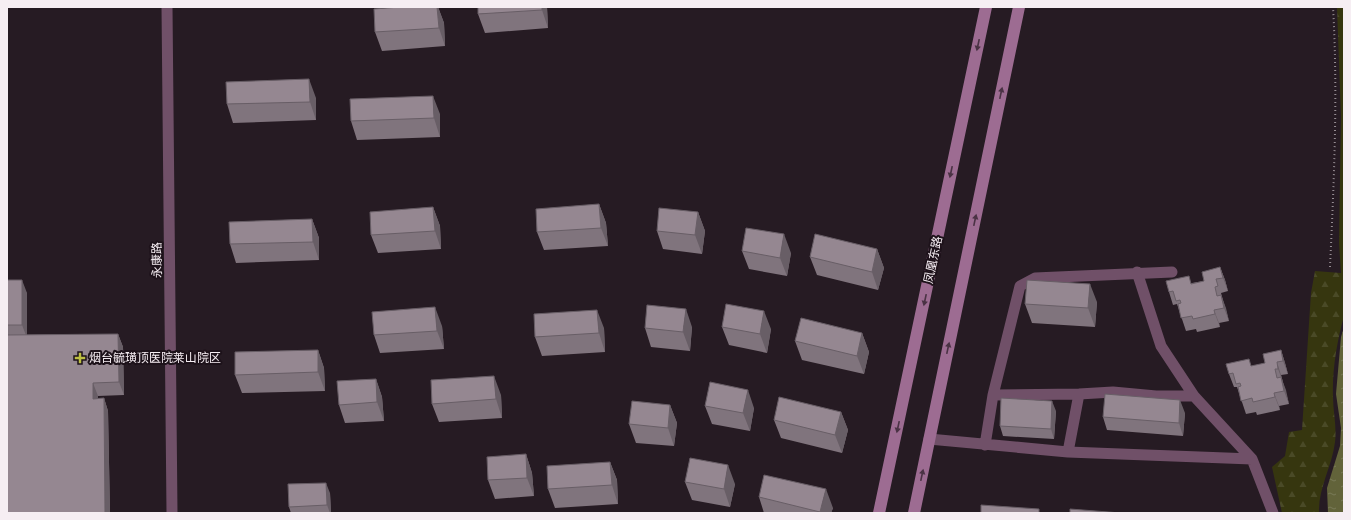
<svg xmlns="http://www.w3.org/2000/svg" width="1351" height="520" font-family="'Alegreya Sans','Noto Sans SC',sans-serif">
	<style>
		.forest { fill: url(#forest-firs) }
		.water { fill: url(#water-ripples) }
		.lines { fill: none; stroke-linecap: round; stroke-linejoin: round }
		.path { stroke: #958c92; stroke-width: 2; stroke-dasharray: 1 3; stroke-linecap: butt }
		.street { stroke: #705068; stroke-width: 11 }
		.secondary { stroke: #9d6c92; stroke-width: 12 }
		.wall { fill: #80747d }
		.shaded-wall { fill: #685e66 }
		.building { fill: #958791; stroke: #685e66 }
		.oneway { fill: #4a3244 }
		.poi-dot { fill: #bdbf43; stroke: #1d121a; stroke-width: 1.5 }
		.labels { text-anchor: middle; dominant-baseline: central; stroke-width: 4; stroke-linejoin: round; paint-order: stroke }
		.street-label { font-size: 12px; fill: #f6eef3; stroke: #1d121a }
		.poi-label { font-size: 12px; fill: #f6eef3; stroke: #1d121a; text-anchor: start }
	</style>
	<defs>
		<pattern id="forest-firs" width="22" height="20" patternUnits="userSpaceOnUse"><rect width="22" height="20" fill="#36360f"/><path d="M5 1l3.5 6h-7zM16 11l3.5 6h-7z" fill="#4a4a27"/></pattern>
		<pattern id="water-ripples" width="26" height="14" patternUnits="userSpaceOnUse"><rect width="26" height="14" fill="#62633a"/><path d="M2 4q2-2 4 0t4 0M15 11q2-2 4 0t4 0" fill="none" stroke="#797a57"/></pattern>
	</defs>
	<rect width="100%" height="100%" fill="#261b23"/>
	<path class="forest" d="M1337,7h7v309c-7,25 -12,54 -11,81 0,15 4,30 2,45 -3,25 -17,46 -16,71h-37l-10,-46 13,-11 4,-24 13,-2 9,-137 4,-22 26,2 -2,-30 2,-126z"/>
	<path class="water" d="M1344,327v182l-1,4h-15l-1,-25 13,-42 1,-18 -5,-34 5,-57z"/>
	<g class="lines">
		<path class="path" d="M1330,267c4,-86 8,-173 3,-260"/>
		<path class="street" d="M167,7l5,506
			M993,395l86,-1 34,-2 43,4h38l-33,-50 -24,-74
			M1194,396l58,63
			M929,439l139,13 184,7 21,54
			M985,445l8,-50 27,-109 15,-8 137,-6
			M1068,452l11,-58"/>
		<path class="secondary" d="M879,513l107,-506
			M914,513l105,-506"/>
	</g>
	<path class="wall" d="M400,7h38l6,16 1,23 -63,5 -7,-19z
		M547,7l1,21 -63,5 -7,-19z
		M316,98v22l-83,3 -6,-19z
		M440,114v23l-83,3 -6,-19z
		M599,204l7,19 2,23 -64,4 -7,-18z
		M433,207l7,19 1,23 -63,4 -7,-18z
		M698,212l7,19 -3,23 -39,-5 -6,-18z
		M312,219l7,19v22l-83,3 -6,-19z
		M877,249l7,19 -6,22 -61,-15 -7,-18z
		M742,251l49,2 -4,23 -38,-7z
		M1220,267l5,13 3,11 -7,2 8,28 -10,2 1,4 -23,5 -1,-3 -10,2 -9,-27 -4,1 -4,-13 23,-9 12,-2z
		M7,280l20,13v42l91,-1 5,13 1,48 -26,1v2h6l4,13 2,102h-103z
		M1097,302l-2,25 -63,-4 -7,-19z
		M442,326l2,23 -64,4 -6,-18z
		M692,327l-2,24 -39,-4 -6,-19z
		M722,327l49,2 -4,24 -38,-8z
		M604,328l1,24 -63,4 -7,-19z
		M862,333l7,19 -5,22 -62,-14 -7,-19z
		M318,350l6,18 1,23 -83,2 -7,-18z
		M1281,350l4,13 3,11 -7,1 8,29 -10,2 1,4 -23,5 -1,-3 -10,2 -9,-27h-3l-5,-13 23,-8 13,-3z
		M376,379l6,18 2,24 -39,2 -6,-18z
		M501,395l1,23 -63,4 -7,-18z
		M670,405l7,18 -3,23 -38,-3 -7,-19z
		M705,406l49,2 -4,23 -38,-7z
		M1056,411l-2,28 -51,-3 -3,-10z
		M841,412l7,18 -6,23 -61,-15 -7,-18z
		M1185,413l-2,23 -76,-6 -4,-13z
		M526,454l6,19 2,23 -39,3 -7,-19z
		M610,462l7,18 1,24 -63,4 -7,-19z
		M685,482l50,2 -5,23 -38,-7z
		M330,493l1,20h-40l-2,-6z
		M759,497l74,11 -2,5h-67z"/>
	<path class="shaded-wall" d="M437,7h1l6,16 1,23 -6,-18z
		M542,7h5l1,21 -6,-18z
		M309,79l7,19v22l-6,-18z
		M433,96l7,18v23l-6,-19z
		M599,204l7,19 2,23 -7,-18z
		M433,207l7,19 1,23 -6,-18z
		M698,212l7,19 -3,23 -7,-19z
		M312,219l7,19v22l-6,-18z
		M784,234l7,19 -4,23 -7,-18z
		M877,249l7,19 -6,22 -6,-18z
		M1220,267l5,13 3,11 -5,-13z
		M22,280l5,13v45l-5,-13z
		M1090,284l7,18 -2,25 -7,-19z
		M1221,295l5,13 3,13 -5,-13z
		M435,307l7,19 2,23 -7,-18z
		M686,309l6,18 -2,24 -7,-19z
		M597,310l7,18 1,24 -6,-19z
		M1214,310l5,13 1,4 -5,-13z
		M764,311l7,18 -4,24 -7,-19z
		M862,333l7,19 -5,22 -7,-18z
		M118,334l5,13 1,48 -5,-13z
		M318,350l6,18 1,23 -7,-19z
		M1281,350l4,13 3,11 -5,-13z
		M1277,362l4,13 2,7 -5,-13z
		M494,376l7,19 1,23 -6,-19z
		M1281,377l5,13 3,14 -5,-13z
		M376,379l6,18 2,24 -7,-19z
		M93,383l5,13v16l-5,-13z
		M748,390l6,18 -4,23 -7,-18z
		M1274,393l5,13 1,4 -5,-13z
		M104,398l4,13 2,102h-5z
		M1180,400l5,13 -2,23 -4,-13z
		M1052,401l4,10 -2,28 -3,-10z
		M670,405l7,18 -3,23 -6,-18z
		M841,412l7,18 -6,23 -7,-18z
		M526,454l6,19 2,23 -7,-18z
		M610,462l7,18 1,24 -6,-19z
		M728,465l7,19 -5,23 -6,-18z
		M326,483l4,10 1,20h-1l-3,-8z
		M826,489l7,19 -2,5h-10l-1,-1z"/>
	<path class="building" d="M400,7h37l2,21 -64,4 -1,-23z
		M478,7h64v3l-64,4z
		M309,79l1,23 -83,2 -1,-22z
		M433,96l1,22 -83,3 -1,-22z
		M599,204l2,24 -64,4 -1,-23z
		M433,207l2,24 -64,4 -1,-23z
		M659,208l39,4 -3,23 -38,-4z
		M312,219l1,23 -83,2 -1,-22z
		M746,228l38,6 -4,24 -38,-7z
		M815,234l62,15 -5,23 -62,-15z
		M1220,267l3,11 -7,1 2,7 -3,1 2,9 4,-1 3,13 -10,2 1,4 -22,5 -1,-3 -11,2 -3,-14 3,-1 -1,-3 -4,1 -3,-10 -4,1 -3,-11 23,-5 2,8 13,-3 -2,-9z
		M7,280h15v45h-15z
		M1027,280l63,4 -2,24 -63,-4z
		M726,304l38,7 -4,23 -38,-7z
		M647,305l39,4 -3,23 -38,-4z
		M435,307l2,24 -63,4 -2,-23z
		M597,310l2,23 -64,4 -1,-23z
		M801,318l61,15 -5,23 -62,-15z
		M118,334l1,48 -26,1v16l11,-1 1,115h-98v-178z
		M318,350v22l-83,3v-23z
		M1281,350l2,11 -6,1 1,7h-3l2,9 4,-1 3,14 -10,2 1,4 -22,5 -1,-4 -11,3 -3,-14 3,-1 -1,-3 -4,1 -3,-11 -4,1 -3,-10 23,-5 2,7 14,-3 -2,-9z
		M494,376l2,23 -64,5 -1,-24z
		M376,379l1,23 -38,3 -2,-24z
		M710,382l38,8 -5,23 -38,-7z
		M1105,394l75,6 -1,23 -76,-6z
		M779,397l62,15 -6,23 -61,-15z
		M1001,398l51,3 -1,28 -51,-3z
		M632,401l38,4 -2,23 -39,-4z
		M526,454l1,24 -39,2 -1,-23z
		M690,458l38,7 -4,24 -39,-7z
		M610,462l2,23 -64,4 -1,-23z
		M764,475l62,14 -6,23 -61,-15z
		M326,483l1,22 -38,2 -1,-23z
		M981,505l58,4v4h-58z
		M1070,509l51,4h-51z"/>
	<defs><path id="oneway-solid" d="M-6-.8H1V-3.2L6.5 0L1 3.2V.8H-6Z"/></defs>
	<g class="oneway">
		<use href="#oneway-solid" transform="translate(978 45) rotate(102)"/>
		<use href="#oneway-solid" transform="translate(1001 93) rotate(-78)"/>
		<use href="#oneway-solid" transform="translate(951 172) rotate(102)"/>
		<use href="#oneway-solid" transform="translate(975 220) rotate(-78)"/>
		<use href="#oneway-solid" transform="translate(925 300) rotate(102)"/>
		<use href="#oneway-solid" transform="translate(948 348) rotate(-78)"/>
		<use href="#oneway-solid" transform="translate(898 427) rotate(102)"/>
		<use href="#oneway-solid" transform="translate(922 475) rotate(-78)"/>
	</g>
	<path class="poi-dot" d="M78 352h4v4h4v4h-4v4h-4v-4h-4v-4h4z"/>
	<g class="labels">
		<g class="street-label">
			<text transform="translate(157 260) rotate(-91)">永康路</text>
			<text transform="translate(933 260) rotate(-78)">凤凰东路</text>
		</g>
		<g class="poi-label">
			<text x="89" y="358">烟台毓璜顶医院莱山院区</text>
		</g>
	</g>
	<rect width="1351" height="520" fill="none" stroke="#f6eef3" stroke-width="16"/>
</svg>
